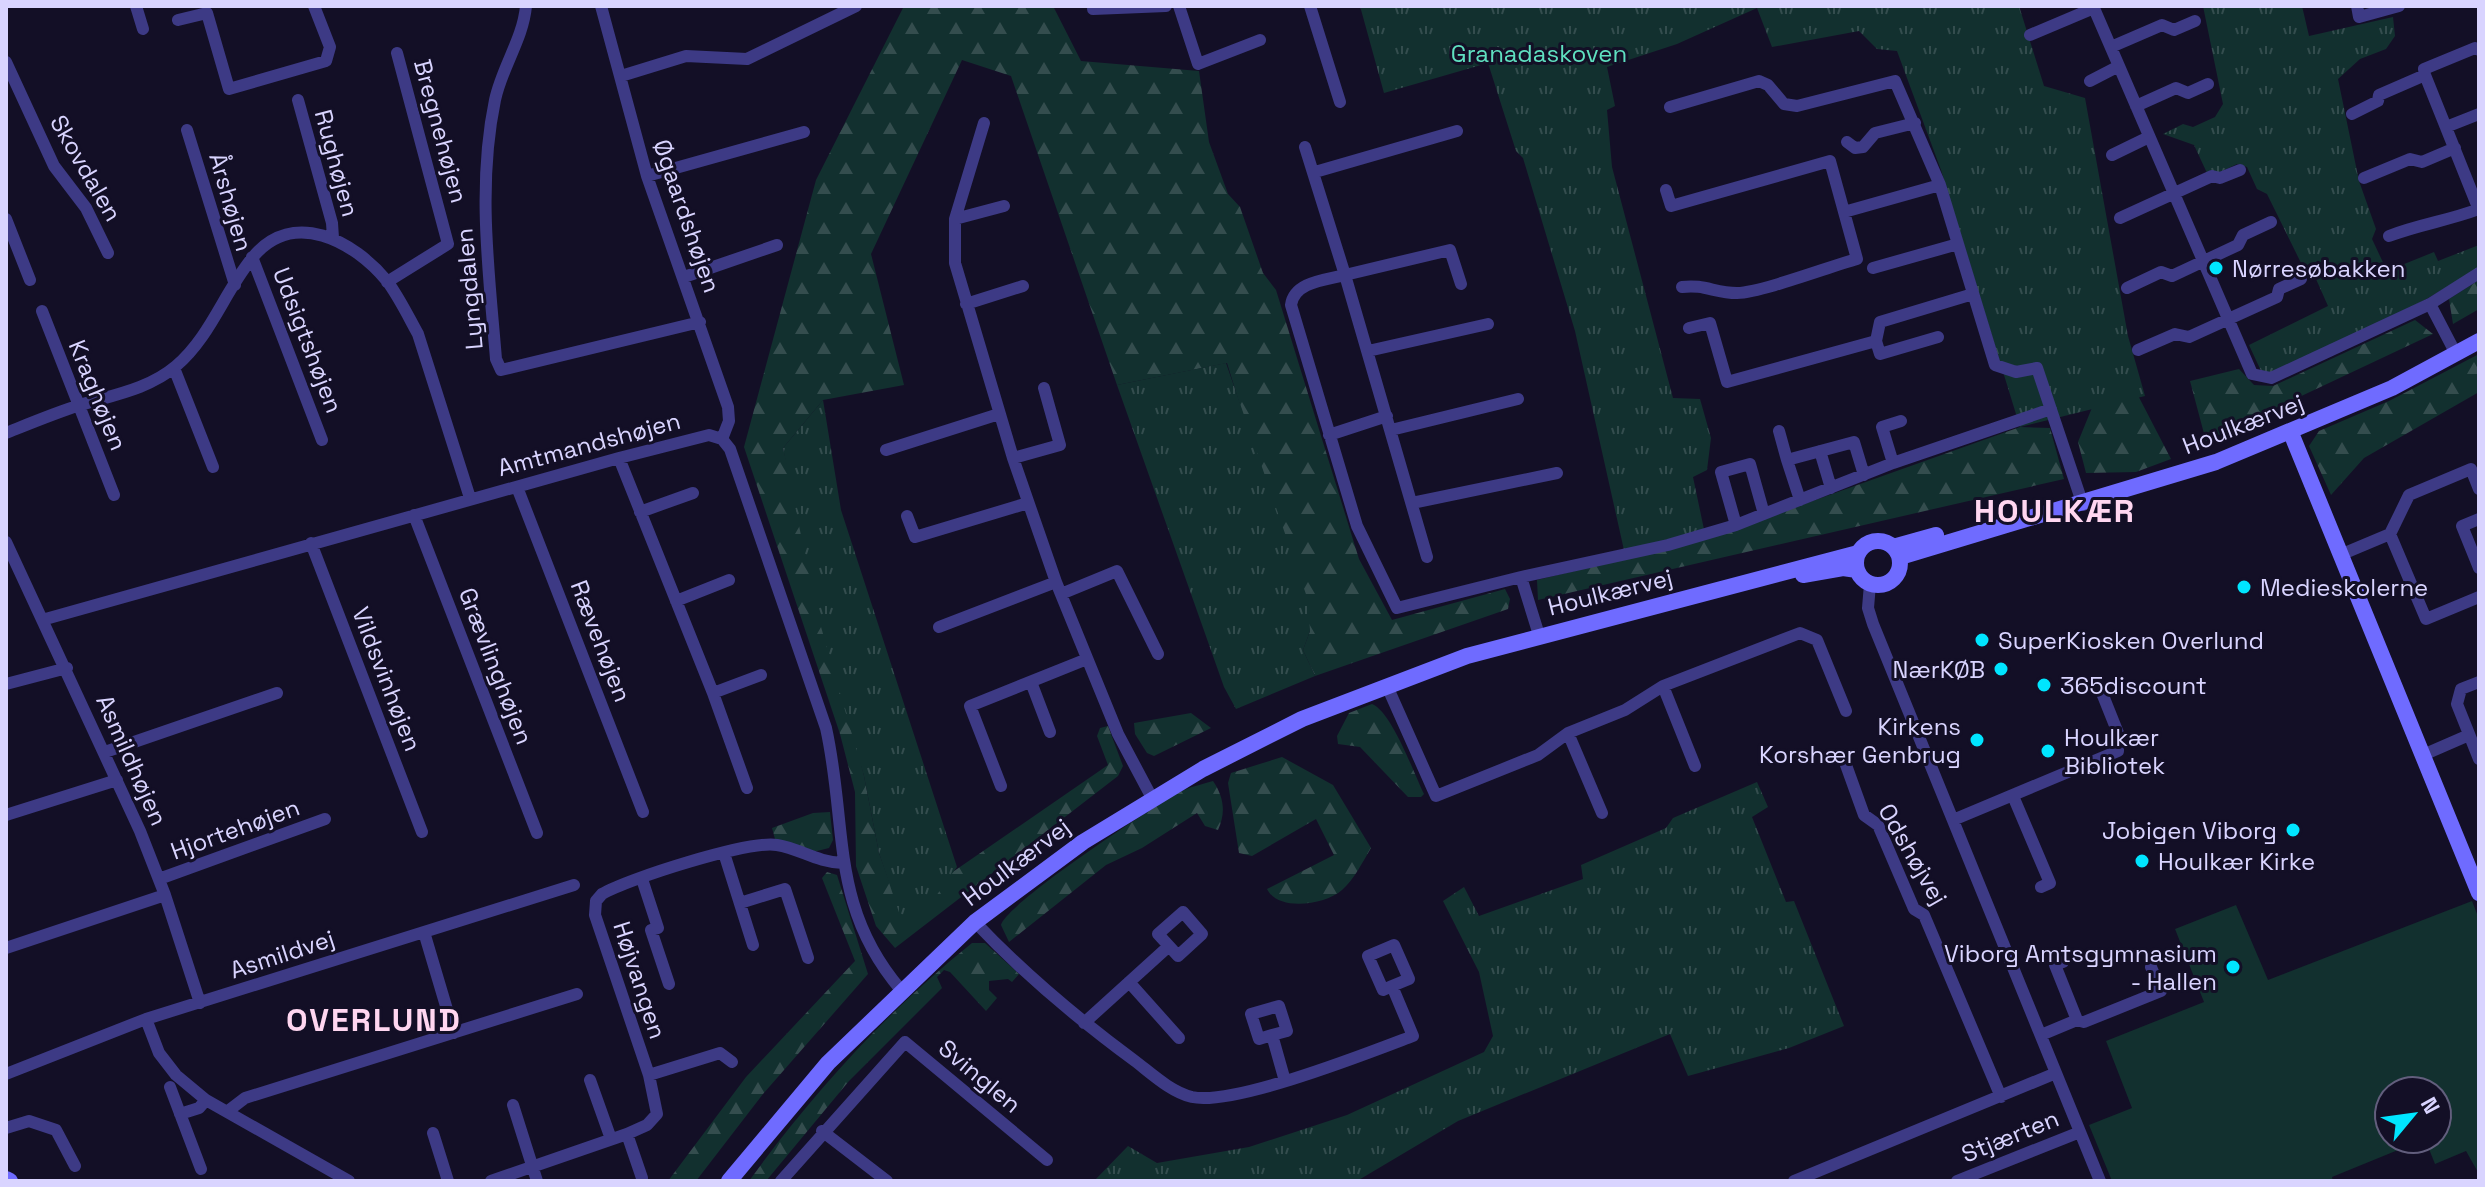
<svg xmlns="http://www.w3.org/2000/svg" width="2485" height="1187" font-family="'Space Grotesk',sans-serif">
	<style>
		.grass { fill: #12302f; fill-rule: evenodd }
		.forest { fill: url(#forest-firs) }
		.park { fill: url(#park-tufts) }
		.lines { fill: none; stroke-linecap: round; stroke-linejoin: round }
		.street { stroke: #3d3a85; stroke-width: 12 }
		.secondary { stroke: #6f6bff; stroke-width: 16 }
		.poi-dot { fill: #00e5ff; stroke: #130f26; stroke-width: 3 }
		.labels { text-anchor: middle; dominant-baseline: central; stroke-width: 6; stroke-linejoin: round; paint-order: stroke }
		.park-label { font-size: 24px; fill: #5fe0c0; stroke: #130f26 }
		.street-label { font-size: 24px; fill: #d9d4ff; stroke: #130f26 }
		.poi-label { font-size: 24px; fill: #d9d4ff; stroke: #130f26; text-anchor: start }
		.district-label { font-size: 32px; font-weight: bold; letter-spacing: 2px; fill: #ffd6f0; stroke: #130f26 }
	</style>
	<defs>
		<pattern id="forest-firs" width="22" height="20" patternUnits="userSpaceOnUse" patternTransform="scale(2)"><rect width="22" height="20" fill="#12302f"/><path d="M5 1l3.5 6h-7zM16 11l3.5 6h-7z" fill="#344d4e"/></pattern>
		<pattern id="park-tufts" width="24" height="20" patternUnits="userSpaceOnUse" patternTransform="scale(2)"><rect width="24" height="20" fill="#12302f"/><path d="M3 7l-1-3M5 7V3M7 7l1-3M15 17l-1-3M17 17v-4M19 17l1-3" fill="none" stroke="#344d4e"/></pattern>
	</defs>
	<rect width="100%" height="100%" fill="#130f26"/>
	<path class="grass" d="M2472,901l7,18v255l-13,-23 -31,13 -10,-25 -93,38 1,4h-221l-23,-56 43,-17 -26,-67 98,-39 -29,-73 61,-24 32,75zM2437,1091v48h-48v-48z"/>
	<path class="forest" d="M904,6h149l28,55 118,10 10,71 19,52 12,13 23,66 13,17 83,269 33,61 113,-31 5,10 -2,10 -193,67 -12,-26 7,-19 -83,-268 -110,22 -106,-309 -49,-16 -91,194 33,131 -81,15 -40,48 81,328 15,77 20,56 209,-144 -11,-29 3,-8 8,-2 15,40 -5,10 -223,172 -19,-22 -20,-60 -1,-74 -15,-58 -96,-287 72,-267z
		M2479,280v29l-26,15 -4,-25z
		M2415,320l18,14 -227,107 -16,-60 49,-12 15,16 19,1z
		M2479,354v38l-115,66 -33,37 -22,-49 10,-15 70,-30z
		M2130,380l41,79 -35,13 -50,1 -8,-31 20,-49z
		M2020,427l30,1 14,51 -526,121 -1,-20 169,-41z
		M1372,704c20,8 42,70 52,90l-3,3h-13l-48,-50 -22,-3 -1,-8 12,-23z
		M1191,713l20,15 -57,28 -7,-3 -12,-19 -1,-11z
		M1282,757l51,28 38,63c-8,13 -17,32 -29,42 -17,15 -64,22 -75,-1l67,-34 -18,-36 -64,37 -13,-3 -11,-70 3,-10z
		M1213,781c11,16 13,32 5,49l-13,-4 -8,-13 -55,35 -36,17 -97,77 -8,-17c6,-22 155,-121 183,-135 9,-4 20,-6 29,-9z
		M830,812l3,28 -4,8 -16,4 -38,-13 -3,-11 41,-15z
		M827,872l10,3 31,99 -105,120 -67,87h-28l78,-104 109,-116 -33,-83z
		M972,943h13l34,31 -7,8 -4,-3 -19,2v9l8,8 -11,13 -36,-39 -6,-2 -7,7 5,11 -93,93 -83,100h-17c63,-87 139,-171 223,-238z"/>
	<path class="park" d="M1360,6h659l25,80 41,12 43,238 17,60 -125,31 -79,-257 -44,-119 -20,-2 -18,-18 -87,16 -15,-39 -80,36 -70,23 8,39 -8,4 5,57 61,231 27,1 11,39 -4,32 -14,7 13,62 -80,20 -51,-228 -52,-173 -7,-7 -28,-88 -104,30z
		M2203,6h99l7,30 84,-19 2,19 -9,13 -26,10 -22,20 21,102 17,48 -4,10 15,32 47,-19 4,9 41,-16v23l-56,33 -147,72h-14l-13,-28 79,-39 -12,-27 -14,-14 -35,-71 -10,-5 -10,-22 -10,-3 -21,10 -9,-1 -13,-28 -31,-11 20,-10 10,3 22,-10 8,-13z
		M1226,363l82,237 2,31 -7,19 12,26 -79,33 -12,-22 -107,-302z
		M823,400l18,110 116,357 -50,69 -28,-83 -15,-77 -47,-163 -34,-165z
		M1757,782l11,25 -16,10 34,85 8,-1 50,125 -55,22 -101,28 -18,-42 -212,87 -101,60h-263l34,-35 29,17 92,-16 98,-32 137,-63 9,-16 -14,-64 -36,-71 21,-14 15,29 104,-37 -2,-14 85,-37 7,-10z"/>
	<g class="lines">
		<path class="street" d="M136,6l7,23
			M526,6c-3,33 -24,61 -31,94 -18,86 -6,173 1,259l5,11 199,-48
			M601,6l46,170 81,231 1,14 -7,18
			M1179,6l19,58 62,-24
			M1310,6l30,96
			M2093,6l159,368 19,4 159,-74 49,-31
			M2357,6l2,11 40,-11
			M1093,9l73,-3
			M178,20l29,-7 22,76 97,-28 4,-14 -16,-41
			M2030,35l64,-27
			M2111,47l51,-22 12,5 21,-9
			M6,62l48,104 32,42 22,45
			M2425,75l-1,-6 51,-21 4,2
			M621,76l65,-20 61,3 109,-53
			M2090,81l29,-15
			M298,100l34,123 1,15
			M2136,106l40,-18 12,5 20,-9
			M1670,107l89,-26 9,4 16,19 13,2 98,-25 45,104 55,180 21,7 21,-4 46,137
			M2352,114l26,-13 1,-6 46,-20 54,135
			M984,123l-29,96v44l58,195 43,124 62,152 34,64
			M2446,127l33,-13
			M187,130l48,155
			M1847,142l8,6 8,-1 12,-14 40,-10
			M1305,147l40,128c-20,5 -51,7 -54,30l66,221 40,82 124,-31 18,58
			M2112,155l37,-18
			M1315,172l142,-41
			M647,176l157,-44
			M2364,178l46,-19 12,3 33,-14
			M1666,190l5,16 159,-45 27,98c-29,8 -94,33 -120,34 -22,0 -33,-9 -55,-6
			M1844,212l96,-27
			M2120,218l92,-42 8,2 20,-8
			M6,219l24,61
			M955,219l49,-13
			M2389,236c31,-12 58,-15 90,-27
			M252,257l70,183
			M1873,268l85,-24
			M684,277l93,-32
			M387,282l61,-38 -51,-191
			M2127,288l34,-16 11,4 66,-31 5,-10 28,-13
			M966,304l57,-18
			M2430,304l26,50
			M42,311l72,184
			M1689,328l21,-5 17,59 149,-41 4,-19 93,-28
			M1876,341l4,13 58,-17
			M2138,350l37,-16 14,3 88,-40 2,-8 22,-10
			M1368,351l120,-27
			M174,368l39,99
			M1391,430l127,-31
			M1779,431l8,29
			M6,433c25,-10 49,-20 74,-28 33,-10 69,-16 96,-39 35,-30 48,-74 77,-109 40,-49 101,-16 134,24 12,16 21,35 31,53l52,164
			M1329,435l58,-19
			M886,450l113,-36
			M1820,451l11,37
			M619,458l94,235 34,95
			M1013,458l47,-13 -16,-57
			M1893,463l-11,-36 19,-6
			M517,487l126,325
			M1800,500l-13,-40 67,-18 10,33
			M1412,503l145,-30
			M640,512l53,-19
			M414,515l123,318
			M907,516l8,21 113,-34
			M2479,519l-17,7 17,42
			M1736,525l-15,-53 29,-8 14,50
			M2390,534l36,85 53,-22
			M6,542l134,289 25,64 35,108
			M311,543l111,289
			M2340,555l50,-21 19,-39 62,-26 8,20
			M1427,557l-82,-282 105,-25 11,34
			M1521,577l147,-32 68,-20 157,-62 158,-54
			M1870,584l-2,24 5,16 227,557
			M1061,594l56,-23 41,83
			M676,601l53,-21
			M42,620l577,-162 90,-23 13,4 8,10 96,279c22,99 3,178 75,262
			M939,627l117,-45
			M1031,682l19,50
			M2479,682l-18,7 -4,15 22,55
			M6,684l61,-16
			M1387,686l49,110 102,-41 30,-22 57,-23 38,-24 137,-53 17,7 29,71
			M1663,686l32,80
			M713,693l48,-18
			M1568,733l34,80
			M105,752l172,-59
			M2423,755l46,-20
			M1846,765l18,50 14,10 36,84 10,6 77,182
			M1001,786l-31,-80 117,-47
			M2013,796l37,87 -9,4
			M6,815l111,-35
			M1953,820l165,-69v-18l-16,-40
			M724,853l29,92
			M159,879l166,-60
			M642,879l16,49 -7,2 18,54
			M740,903l45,-14 23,69
			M975,922c49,52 103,97 160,139 17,13 36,31 57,36 42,9 176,-44 221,-61l-21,-50 -9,4 -15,-34 26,-11 15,34 -17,7
			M424,932l30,101
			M6,948l159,-53
			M1129,982l50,56
			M146,1019l13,34 17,22 30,25 143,81
			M2077,1020l7,2 77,-31 -10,-24
			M1084,1023l85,-77 9,10 24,-22 -19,-22 -25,22 11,12
			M1272,1035l-13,4 -8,-25 28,-8 8,25 -15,4 13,46
			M2041,1035l36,-15 -22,-55 8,-3
			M6,1074l140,-55 428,-134
			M649,1075l71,-22 12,9
			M590,1080l21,59
			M170,1087l31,82
			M513,1105l24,76
			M228,1111l17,-13 332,-104
			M180,1114l19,-6 7,-8
			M6,1128l23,-7 27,9 19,36
			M822,1131l65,50
			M433,1133l15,48
			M627,1134l15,44
			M491,1181l136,-47 20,-9 10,-11 -8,-39 -54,-160 1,-14 6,-7c25,-15 147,-54 175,-49 24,4 39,17 66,18
			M781,1181l124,-139 142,118
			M1794,1181l262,-108
			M1957,1181l123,-49"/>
		<path class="secondary" d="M2291,433l188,460
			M1856 563a22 22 0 1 1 44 0a22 22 0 1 1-44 0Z
			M1893,547l43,-12
			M1900,557l316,-95 176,-74 87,-47
			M1803,575l40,-7 14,2
			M6,1179l4,2
			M729,1181l99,-118 147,-141 108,-80 120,-73 99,-50 165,-63 391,-103"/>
	</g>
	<g class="poi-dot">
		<circle cx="2216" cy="268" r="8"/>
		<circle cx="2244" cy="587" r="8"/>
		<circle cx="1982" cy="640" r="8"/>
		<circle cx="2001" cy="669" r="8"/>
		<circle cx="2044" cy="685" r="8"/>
		<circle cx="1977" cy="740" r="8"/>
		<circle cx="2048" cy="751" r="8"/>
		<circle cx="2293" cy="830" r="8"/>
		<circle cx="2142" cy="861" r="8"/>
		<circle cx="2233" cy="967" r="8"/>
	</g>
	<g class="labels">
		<g class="park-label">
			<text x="1539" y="53">Granadaskoven</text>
		</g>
		<g class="street-label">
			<text transform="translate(441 131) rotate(75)">Bregnehøjen</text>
			<text transform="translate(337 163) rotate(75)">Rughøjen</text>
			<text transform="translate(86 168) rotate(60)">Skovdalen</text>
			<text transform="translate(231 202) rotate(74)">Årshøjen</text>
			<text transform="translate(687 216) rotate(71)">Øgaardshøjen</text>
			<text transform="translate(469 289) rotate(-95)">Lyngdalen</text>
			<text transform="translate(308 340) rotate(69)">Udsigtshøjen</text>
			<text transform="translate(98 395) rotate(68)">Kraghøjen</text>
			<text transform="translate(2243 424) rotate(-21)">Houlkærvej</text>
			<text transform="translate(589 444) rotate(-15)">Amtmandshøjen</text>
			<text transform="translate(1610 592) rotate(-14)">Houlkærvej</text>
			<text transform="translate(601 641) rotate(69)">Rævehøjen</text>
			<text transform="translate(496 666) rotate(69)">Grævlinghøjen</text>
			<text transform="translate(387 679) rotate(69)">Vildsvinhøjen</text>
			<text transform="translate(132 760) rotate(66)">Asmildhøjen</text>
			<text transform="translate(235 829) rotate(-20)">Hjortehøjen</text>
			<text transform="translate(1913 854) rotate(60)">Odshøjvej</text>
			<text transform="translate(1016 862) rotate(-37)">Houlkærvej</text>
			<text transform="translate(282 954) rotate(-18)">Asmildvej</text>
			<text transform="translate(640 980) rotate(72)">Højvangen</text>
			<text transform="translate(980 1076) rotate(40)">Svinglen</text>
			<text transform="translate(2010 1136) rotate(-22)">Stjærten</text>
		</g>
		<g class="poi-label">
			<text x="2232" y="268">Nørresøbakken</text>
			<text x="2260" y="587">Medieskolerne</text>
			<text x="1998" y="640">SuperKiosken Overlund</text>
			<text x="1985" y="669" text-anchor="end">NærKØB</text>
			<text x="2060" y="685">365discount</text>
			<text x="1961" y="726" text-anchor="end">Kirkens<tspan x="1961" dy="28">Korshær Genbrug</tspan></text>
			<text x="2064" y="737">Houlkær<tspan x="2064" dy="28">Bibliotek</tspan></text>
			<text x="2277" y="830" text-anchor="end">Jobigen Viborg</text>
			<text x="2158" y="861">Houlkær Kirke</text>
			<text x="2217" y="953" text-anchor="end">Viborg Amtsgymnasium<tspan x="2217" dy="28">- Hallen</tspan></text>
		</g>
		<g class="district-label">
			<text x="2055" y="511">HOULKÆR</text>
			<text x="374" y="1020">OVERLUND</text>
		</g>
	</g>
	<rect width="2485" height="1187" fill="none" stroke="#d9d4ff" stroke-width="16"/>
	<g transform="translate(2413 1115) rotate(61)"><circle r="38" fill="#130f26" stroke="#625e7d" stroke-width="2"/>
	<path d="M0-6L14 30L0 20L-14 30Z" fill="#00e5ff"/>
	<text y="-12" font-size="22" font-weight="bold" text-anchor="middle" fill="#d9d4ff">N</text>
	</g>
</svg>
